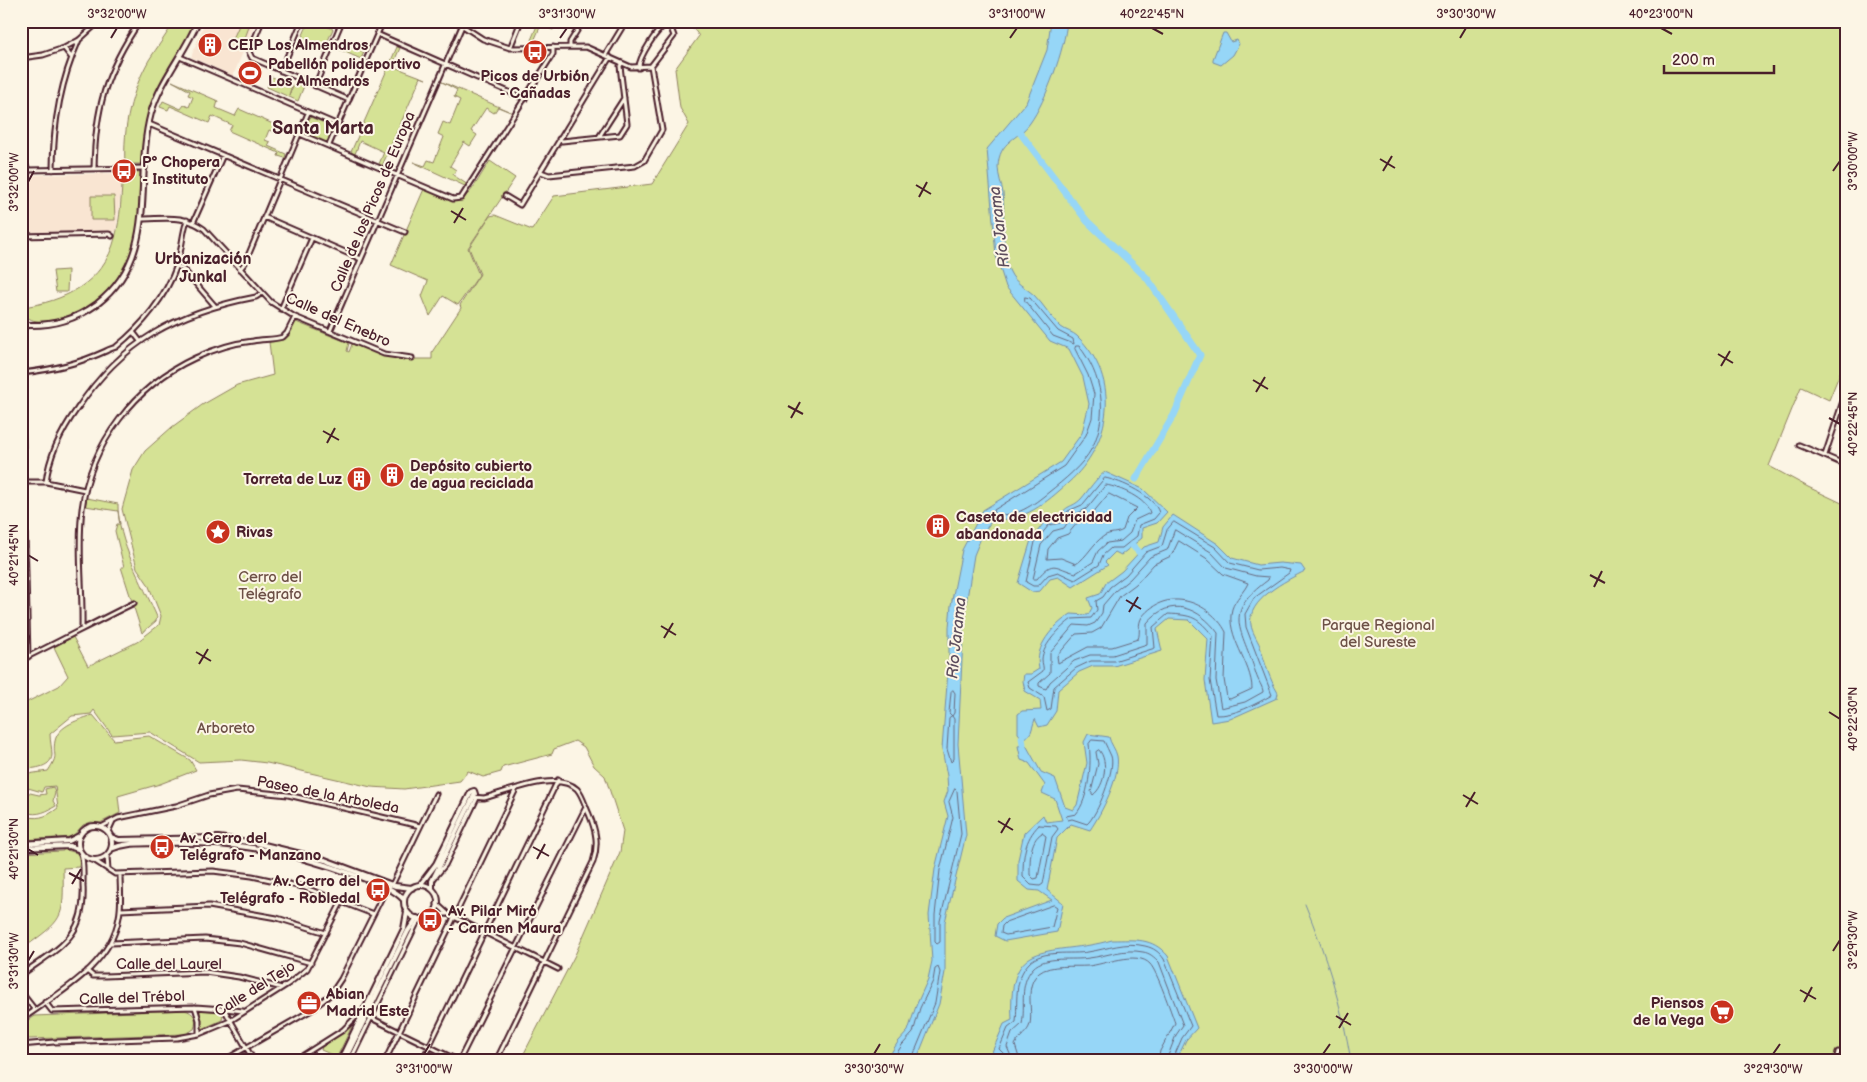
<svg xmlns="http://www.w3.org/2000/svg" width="1867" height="1082" font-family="'Balsamiq Sans',sans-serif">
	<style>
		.built { fill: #f9e5d2 }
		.green { fill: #d5e295; stroke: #908060 }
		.water { fill: #96d6f7; stroke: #788da5 }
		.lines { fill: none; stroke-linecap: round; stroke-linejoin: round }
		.shore { stroke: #68687d; stroke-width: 1 }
		.stream { stroke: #788da5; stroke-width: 1 }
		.river { stroke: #96d6f7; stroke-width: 7 }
		.minor-casing { stroke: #4a1f2b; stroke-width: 7 }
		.tertiary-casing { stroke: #4a1f2b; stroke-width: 8 }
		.minor { stroke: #fcf5e5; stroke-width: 3 }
		.tertiary { stroke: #fcf5e5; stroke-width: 4 }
		.ticks { fill: none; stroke: #4a1f2b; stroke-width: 2 }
		.labels { text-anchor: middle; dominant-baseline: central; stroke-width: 4; stroke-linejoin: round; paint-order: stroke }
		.poi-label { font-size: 15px; font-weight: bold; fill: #4a1f2b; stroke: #fcf5e5; text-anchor: start }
		.street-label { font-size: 15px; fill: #4a1f2b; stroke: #fcf5e5 }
		.park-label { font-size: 15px; fill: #6d5046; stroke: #fcf5e5 }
		.water-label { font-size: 16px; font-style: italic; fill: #5d4d5e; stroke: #fcf5e5 }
		.neighbourhood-label { font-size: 16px; font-weight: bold; fill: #4a1f2b; stroke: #fcf5e5 }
		.quarter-label { font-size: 18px; font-weight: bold; fill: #4a1f2b; stroke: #fcf5e5 }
		.neatline { fill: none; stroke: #4a1f2b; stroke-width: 2 }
		.ticks-label { font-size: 12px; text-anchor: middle; fill: #4a1f2b }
	</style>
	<rect width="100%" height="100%" fill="#fcf5e5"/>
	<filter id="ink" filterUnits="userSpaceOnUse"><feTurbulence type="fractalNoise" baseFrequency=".02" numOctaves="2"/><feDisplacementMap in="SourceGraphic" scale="10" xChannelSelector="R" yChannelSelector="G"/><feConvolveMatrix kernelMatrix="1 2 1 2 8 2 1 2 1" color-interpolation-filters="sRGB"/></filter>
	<g filter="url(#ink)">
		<path class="built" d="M205,21h51l-23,55 -42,-19z
			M123,173l-7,59 -94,2 -1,-50 10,-9z"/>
		<path class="green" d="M174,21h21c-12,31 -34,55 -45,86 -5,17 -5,36 -7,54l-3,3h-15c-2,-37 6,-72 24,-104 8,-13 18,-25 25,-39z
			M309,21h6l18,8 -10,23 -23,-10z
			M539,21h24l-3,8 -5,-2 -2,3 -12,-5 -7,16 -3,-1z
			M688,21h1158v337l-17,42 -28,-13 -32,79 39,21 38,18v556h-1326l55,-106 45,-103 3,-21 -18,-55 -11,-10 -10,-19 -9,-6 -21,8 -2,5 -49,13 -2,5 -18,5 -15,-6 -8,10 -56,8 -33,-2 -104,-24 -26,-3 -42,2 -49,-30 -38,3 -18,-25 -3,4 -19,2 -22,18c0,7 2,14 2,21 -1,14 -21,13 -31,15v-65l38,-19 9,-10 -14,-29 19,-10 15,29 49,-24 22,-17 2,-9 -13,-32 -11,-16 -15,-59 11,-39 12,-19 27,-24 30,-22 35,-20 36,-10 -4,-33 17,-5 10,-15 53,21 -2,8 2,1 3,-8 45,15h35v-7l29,-44 -1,-3 20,-31 -11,-26 21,-32 5,-1 37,15 22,-34 98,-12 37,-60 -9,-16 -5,-39 24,-33z
			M240,23l9,4 -7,19 -10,-5z
			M340,41l24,11 -3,7 -25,-11z
			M397,47l3,1 -8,18 34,13 -5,-2 -39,89 -3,-2 5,-12 -24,-11 -5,13 -4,-2z
			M272,77l20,8 -3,10 6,-13 9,4 -6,15 -31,-14z
			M172,81l46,20 -2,7 19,8 4,-7 50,22 1,-3 7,3 -2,4 -19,-8 -2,5 -5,-2 -4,10 5,2 -2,4 18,8 -1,4 -7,-2 1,-3 -50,-22 3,-6 -20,-9 -3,7 -39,-17 -2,4 -8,-3 3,-6 18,8 3,-4 5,2 4,-10 -5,-2 2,-4z
			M440,81l73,32 -15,-6 -4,6 -8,-5 -15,23 6,4 -7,11 -6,-4 -14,24 6,4 -3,5 15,10 -1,2 -54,-25 12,4 3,-6 6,2 10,-25 -6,-3 5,-12 7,3 10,-25 -6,-3 3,-7z
			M310,117l22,9 -4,15 -4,1 -20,-9 -1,-3z
			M490,161l25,17 -47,70 11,27 -21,30 -15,-9 -13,20 -8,-20 6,-15 -37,-16 33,-76c47,18 40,11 66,-28z
			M127,171l13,1c-1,18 0,35 -2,53 -6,43 -35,81 -76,94 -14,4 -29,5 -39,-5l-1,-7c42,-5 82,-25 93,-69 6,-20 6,-44 8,-65z
			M91,196h23l1,24h-24z
			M68,270l-1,22h-11l-3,-21z
			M87,498l31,6c-1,37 25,80 39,113l-1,4 -14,12 -21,-66h3l-9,-36 2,-7h3l-2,-13 -33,-5z
			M93,715l21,25 35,-4 41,24 6,10 -36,14 -42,12 2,17 -20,10 -9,-1 -8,3 -11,12 -51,3v-25c16,5 24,3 37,-7l-3,-22 -11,1 -2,5 -21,-6v-11l27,-4c12,-18 4,-14 7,-30 3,-16 26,-22 38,-26z
			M53,787l2,6 -2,8 3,5c-14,8 -21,10 -35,5v-20l18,4 7,-1 -1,-5z
			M63,849l14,4 3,6 -1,8 -16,1c1,54 1,50 -42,82v-97l42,-2z
			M184,1010c10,2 14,9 10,19l-8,5 -159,5 -6,-3v-11l13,-9z
			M202,1010l18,2 3,3 -1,5 -20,9 -2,-18z
			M352,1026l-15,31 -16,-7 1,-3z"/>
		<path class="water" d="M1051,21h16c-2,27 -21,80 -37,102 -12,17 -31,17 -32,44 0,9 4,18 5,26 2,20 -2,63 7,79 5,11 16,16 24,23 10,10 17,23 27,32 5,4 12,5 16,9 45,43 35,108 -9,147 -21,19 -45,40 -75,36l-10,14 -9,22 -10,62 -6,127 8,91 -21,87v50l-6,32 -23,57h-30l12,-19 10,-11 8,-25 12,-27 4,-18 -3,-46 6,-46 13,-53 -4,-14 4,-11 -1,-15 -5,-27 7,-91v-31l2,-22 11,-55 21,-40 78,-48 21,-29 7,-29 -6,-27 -14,-28 -19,-8 -44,-54 -10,-31 -9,-107 39,-46 21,-53z
			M1223,33h3l5,9 6,-2 2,4 -6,11 -12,10 -8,-3v-3z
			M1105,472l38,17 24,23 -10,11 -15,5v10l-21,17 -6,-3 -10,10 3,3 -35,22 -15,-10 -8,2 -10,12 -8,1 -14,-9 13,-43 15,-20 12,-1c9,-16 13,-10 23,-20 8,-9 14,-20 24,-27z
			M1173,515l45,29 14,14 26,7 22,-2 21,2 4,6c-18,9 -59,29 -54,54 1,7 6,14 9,21 5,17 9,32 18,47l-1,5 -47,21 -19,3 -6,-42 3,-41 -19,-19 -20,-1 -12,10 5,22 -48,15h-21l-14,6 -21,18 -2,21 -9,14 -8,2 -4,-8 -4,13 -4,5 -5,1 -4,-5v-19l4,-3 19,-1 -1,-10 -15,-9 -2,-10 1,-7h7l8,-5c-5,-23 14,-43 32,-55l17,1 4,-7 -4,-10 12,-4 6,-11 16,-12 22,-24 15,-5 4,-15z
			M1088,734l21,3c1,6 7,13 8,19 4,20 -16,58 -27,74l-19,-6 -14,14 -10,52 16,13 -6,29 -52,9 -10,-5 2,-12 6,-6 49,-18 -13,-9 -10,-1 -11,-9v-21l6,-27 19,-18 3,7 16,-2 -7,-21 -13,-6 3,-8 -16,-22 -8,-3 -3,-14 8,-1 15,27 14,6 10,29 8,3 4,-5 10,-42 -3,-21z
			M1112,940c23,0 40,-3 56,16l29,72 -11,12 -10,21h-172l-12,-9 12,-28 8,-4c-5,-87 39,-62 100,-80z"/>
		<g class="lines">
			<path class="shore" d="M1025,297l5,1 28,33 15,8 1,5 -21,-8 -28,-35z
				M1076,346h3c23,29 30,68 13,102 -9,17 -28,32 -43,44 -16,13 -33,26 -54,22l-1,-4 70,-44 22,-31 6,-17 2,-24 -6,-19 -13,-26z
				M1105,478c16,3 50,18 54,35l-5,6 -15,6 -2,11 -15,12h-11l-8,7 -4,10 -24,15 -17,-8 -10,3 -10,11h-5l-7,-4 9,-40 14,-17 11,-2 8,-12 14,-6z
				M1106,485c13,2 41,14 44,28l-15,7 -5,13 -9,8 -14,2 -9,8 -5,11 -17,11c-21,-5 -22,-15 -39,6h-4l8,-34 12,-14 11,-3 8,-12 14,-7z
				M1109,494l28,14 -10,10 -4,12c-6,4 -13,2 -19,6 -12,8 -16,20 -28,28l-15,-6 -14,1 1,-10 9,-11 11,-4 10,-12 12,-6z
				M1174,522l41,25 15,16 28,7 22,-2 10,2 -1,3 -35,25 -9,16 1,13 26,68c-16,9 -38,21 -56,20l-6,-35 3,-44c-15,-19 -21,-21 -45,-22l-15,13 2,21 -41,13h-23l-15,7 -22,19 -3,22 -4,2 -3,-14 -14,-9 -2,-6 15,-11c1,-4 -1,-7 -1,-12 1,-15 19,-32 30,-40l19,-1 6,-8 -1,-9 7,-4 7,-10 16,-12 20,-23 16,-6 5,-16z
				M1175,530l36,22 15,16 30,8 13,1 -1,3c-47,35 -26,47 -12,94 2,7 7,13 7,18l-18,10 -24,6 -5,-28 2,-47c-18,-25 -48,-38 -71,-10v21l-34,11h-23l-16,6 -24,21 -4,7 -7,-3v-3l11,-10v-20l24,-28 14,1 7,-3 7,-10 1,-8 12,-14 15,-12 20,-22 17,-7z
				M1179,541l27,17 17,16 25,9c-3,8 -13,16 -16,26 -7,27 20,54 20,80l-22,10 -3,-1 -3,-19 2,-47c-16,-31 -60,-46 -84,-15 -5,8 -1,15 -4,22l-26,8h-24l-30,16 -1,-7 19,-22 16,-1 9,-5 19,-32 16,-12 18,-20 17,-8z
				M953,690l2,3 -1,20 -2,3 -3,-3 2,-21z
				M952,716l2,3v40l-3,3 -4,-13 2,-31z
				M1092,740l12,1c2,5 5,10 7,15 5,13 -14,60 -24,68l-15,-5 -4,1 -2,-4 10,-2c13,-15 16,-51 13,-70z
				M1099,750c10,11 6,36 -6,45l-2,-3 7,-28 -2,-12z
				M955,789l2,2 4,43 -21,87v21l-3,2 -2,-2v-27l5,-45 13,-53 -4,-15z
				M1039,825l17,1 2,3 -6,8 -9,47 -3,2 -9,-1 -8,-8c0,-20 1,-37 16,-52z
				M1042,833l4,3 -8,42 -4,1 -4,-4c0,-13 -1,-35 12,-42z
				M1054,905l3,2 -5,20 -46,8 -5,-2 1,-7 4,-4z
				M892,1061l10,-16 11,-12 7,-25 13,-27 2,-12 3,-2 2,5 -5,31 -24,58
				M1006,1061v-5l-7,-7 9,-21 8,-6c2,-20 -3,-42 13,-59 13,-14 42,-8 59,-11 19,-3 38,-11 57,-6 9,2 14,6 19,13l27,67 -9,12 -10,23
				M1013,1061l-6,-14 5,-14 10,-9c4,-19 -4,-39 11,-56 12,-13 40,-7 56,-10 18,-2 35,-10 54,-6 7,1 11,5 16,10l24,63 -7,10 -10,26
				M1020,1061l-5,-16c4,-9 13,-12 15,-21 3,-15 -6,-39 9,-51 11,-9 35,-6 49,-7 15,-1 49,-16 62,-2 7,7 21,48 25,59l-15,28 -2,10"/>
			<path class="stream" d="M1305,904c21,51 37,102 46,157"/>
			<path class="river" d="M1015,126l72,95 60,57 53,77 -26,60 -38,64
				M1132,545l7,7
				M1022,738l1,6"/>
			<defs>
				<path id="minor" d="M262,21l-13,31 3,6 97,42
					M455,21l28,18 27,9 76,-1 45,20 20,-1
					M21,22l6,-1
					M377,34l148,65
					M570,47v-5l13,-21
					M64,48l15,-8 21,-19
					M510,48l11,-27
					M606,54l20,-33
					M180,57l158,68
					M21,58l22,-3 21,-7 7,9
					M639,68c-1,-9 19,-42 28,-43l4,3 3,8 -23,30
					M281,71l21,-50
					M315,86l27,-65
					M149,124l256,108
					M300,134l153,65 8,-1 92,-144v-7
					M599,137l25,-39
					M559,139l3,2 58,-6 7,-11 -7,-58 2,-3
					M329,145l54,-124
					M94,169c1,-61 12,-98 46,-148
					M28,170l117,-2
					M53,170c0,-46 7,-88 26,-130
					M541,172l8,3 86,-9 9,-5 18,-31 -11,-64
					M505,196l15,9 90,-148
					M264,217l97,42
					M141,219c23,0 43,-5 63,10l67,73 24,15 89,37 28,4
					M193,223l30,-68
					M21,236l88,-2 3,2
					M177,266l7,4 31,36
					M240,269l5,-6 63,-150
					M281,309l31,-71
					M330,331l132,-305
					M133,332l7,9
					M21,370l7,287
					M21,373c31,-3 57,-9 85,-22 3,-2 8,-3 10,-4 26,-21 50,-50 61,-82 5,-15 5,-30 10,-45
					M1799,445l47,20
					M1825,455l21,-63
					M22,482h24l39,8
					M46,482c3,-26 16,-52 31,-73 45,-68 100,-97 179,-112l6,-4
					M82,627c1,-39 -5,-79 0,-118 8,-65 54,-124 113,-151 17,-8 39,-15 58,-17 10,-2 20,-1 30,-4l4,-4 8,-16
					M21,660c39,-19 74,-38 113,-57
					M473,797l11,1c24,-6 73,-28 93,-9 6,7 8,17 12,25 7,17 10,30 4,48l-97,199
					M101,827l17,-9 58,-12 33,-11 28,-5 51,5 132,31
					M108,832l5,-11
					M107,856l1,14
					M95,861l20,13 98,-3 39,5 51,11 70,27
					M435,877l10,-12 32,-67
					M437,904l11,10 110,55
					M120,910l89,-4 68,12 49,15
					M431,915l16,-1
					M111,943l94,-4 35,4 71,20
					M87,971l6,5h12l100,-4 34,5 43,11
					M21,975c38,-28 65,-37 62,-90 0,-11 1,-22 -2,-32
					M21,992l14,18
					M45,1002l7,9 143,-4 29,2 30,52
					M195,1007l4,13v14
					M225,1009l18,2
					M367,1016l92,45
					M21,1020c37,-27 90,-54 98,-103 3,-14 1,-29 1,-43
					M21,1042l5,19
					M21,1045l33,-3 123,-4 22,-4 31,-13 58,-37 19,-15 35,-68
					M223,1061l87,-50 21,-17 10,-15 45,-90 7,-6 43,-89
					M294,1061l49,-31 21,-21
					M350,1061l66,-136 6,-7
					M385,1061l131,-272
					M422,1061l136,-281
					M459,1061l127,-254
					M1836,1061l2,-9 8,2"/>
				<path id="tertiary" d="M21,160l7,10 -2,7 -5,4
					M21,318l5,7
					M26,325c27,1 49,-5 71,-21 64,-50 36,-124 54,-191 10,-34 34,-60 47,-92
					M21,331l5,-6
					M78 843a17 17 0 1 1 34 0a17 17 0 1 1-34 0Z
					M111,837l8,3 99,-2 38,5 69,17 70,26 17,2
					M21,844l48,-3 10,-5
					M21,848l48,-2 9,3
					M111,849c15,-7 32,-5 49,-6 73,-2 128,7 197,33 16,6 36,11 47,24
					M420,885l16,-21 35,-72 3,-1
					M404 902a17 17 0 1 1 34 0a17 17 0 1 1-34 0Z
					M432,889v-8l43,-87 -1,-3
					M340,1061l64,-132 3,-17
					M344,1061l64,-130 9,-13"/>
			</defs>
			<use href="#minor" class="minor-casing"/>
			<use href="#tertiary" class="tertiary-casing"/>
			<use href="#minor" class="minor"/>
			<use href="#tertiary" class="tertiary"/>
		</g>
	</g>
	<path class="ticks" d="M1152,28l11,6M1661,28l11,6M111,38l6,-10M560,38l7,-10M1010,38l7,-10M1460,38l6,-10M1380,159l15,9M1383,171l9,-15M1833,171l7,-10M28,182l6,-11M916,185l15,9M919,197l8,-15M451,211l15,9M454,223l9,-15M1718,354l15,9M1721,366l9,-15M1253,380l15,9M1256,392l9,-15M788,406l15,8M791,418l9,-16M1829,418l11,6M323,431l16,9M327,443l8,-15M28,555l10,6M1590,575l15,8M1594,587l8,-16M1126,600l15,9M1129,612l9,-15M661,626l15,9M664,638l9,-15M196,652l15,9M199,664l9,-15M1829,712l11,7M1463,795l15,9M1466,807l9,-15M998,821l15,9M1001,833l9,-15M533,847l16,9M28,849l10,6M537,859l8,-15M69,873l15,8M72,884l9,-15M1833,951l7,-11M28,961l6,-10M1800,990l16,9M1804,1002l8,-15M1336,1016l15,9M1339,1028l9,-15M424,1054l6,-10M874,1054l6,-10M1323,1054l7,-10M1773,1054l7,-10"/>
	<defs>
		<symbol id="building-disc" viewBox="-11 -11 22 22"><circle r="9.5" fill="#c8321e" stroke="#fcf5e5"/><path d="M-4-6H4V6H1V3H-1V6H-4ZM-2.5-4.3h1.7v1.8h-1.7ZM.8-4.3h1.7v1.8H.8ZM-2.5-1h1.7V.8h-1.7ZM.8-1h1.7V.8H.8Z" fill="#fff"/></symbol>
		<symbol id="bus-disc" viewBox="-11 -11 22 22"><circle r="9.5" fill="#c8321e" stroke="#fcf5e5"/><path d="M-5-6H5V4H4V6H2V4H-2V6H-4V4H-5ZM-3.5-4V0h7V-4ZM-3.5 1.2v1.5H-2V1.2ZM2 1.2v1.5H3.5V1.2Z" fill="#fff"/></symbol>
		<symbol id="stadium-disc" viewBox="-11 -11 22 22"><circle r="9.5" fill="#c8321e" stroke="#fcf5e5"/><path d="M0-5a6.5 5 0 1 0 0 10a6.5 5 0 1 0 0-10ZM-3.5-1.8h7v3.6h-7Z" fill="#fff"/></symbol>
		<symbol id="sight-disc" viewBox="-11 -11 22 22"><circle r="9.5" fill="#c8321e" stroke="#fcf5e5"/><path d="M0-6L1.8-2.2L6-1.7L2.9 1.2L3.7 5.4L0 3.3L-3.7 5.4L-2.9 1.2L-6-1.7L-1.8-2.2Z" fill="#fff"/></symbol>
		<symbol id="office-disc" viewBox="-11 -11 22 22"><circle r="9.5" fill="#c8321e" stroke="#fcf5e5"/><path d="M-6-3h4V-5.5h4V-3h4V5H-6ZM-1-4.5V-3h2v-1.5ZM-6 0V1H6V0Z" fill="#fff"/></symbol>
		<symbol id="supermarket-disc" viewBox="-11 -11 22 22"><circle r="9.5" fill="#c8321e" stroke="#fcf5e5"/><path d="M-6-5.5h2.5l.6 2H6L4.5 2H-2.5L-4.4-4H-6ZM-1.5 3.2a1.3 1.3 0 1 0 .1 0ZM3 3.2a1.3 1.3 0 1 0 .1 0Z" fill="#fff"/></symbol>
	</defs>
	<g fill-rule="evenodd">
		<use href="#building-disc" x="196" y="31" width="28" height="28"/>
		<use href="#bus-disc" x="521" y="38" width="28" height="28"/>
		<use href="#stadium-disc" x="236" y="59" width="28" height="28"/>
		<use href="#bus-disc" x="110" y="157" width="28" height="28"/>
		<use href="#building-disc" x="378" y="461" width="28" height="28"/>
		<use href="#building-disc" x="345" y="465" width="28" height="28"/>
		<use href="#building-disc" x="924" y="512" width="28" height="28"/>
		<use href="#sight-disc" x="204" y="518" width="28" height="28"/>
		<use href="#bus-disc" x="148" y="833" width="28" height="28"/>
		<use href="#bus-disc" x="364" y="876" width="28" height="28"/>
		<use href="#bus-disc" x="416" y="906" width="28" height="28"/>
		<use href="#office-disc" x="295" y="989" width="28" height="28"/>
		<use href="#supermarket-disc" x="1708" y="998" width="28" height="28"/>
	</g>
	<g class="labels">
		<g class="poi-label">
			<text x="228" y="45">CEIP Los Almendros</text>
			<text x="268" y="64">Pabellón polideportivo<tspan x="268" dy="17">Los Almendros</tspan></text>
			<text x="535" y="76" text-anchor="middle">Picos de Urbión<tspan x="535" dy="17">- Cañadas</tspan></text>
			<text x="142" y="162">Pº Chopera<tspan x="142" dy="17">- Instituto</tspan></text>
			<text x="410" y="466">Depósito cubierto<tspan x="410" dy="17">de agua reciclada</tspan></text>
			<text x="342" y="479" text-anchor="end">Torreta de Luz</text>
			<text x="956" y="517">Caseta de electricidad<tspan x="956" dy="17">abandonada</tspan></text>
			<text x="236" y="532">Rivas</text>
			<text x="180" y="838">Av. Cerro del<tspan x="180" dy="17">Telégrafo - Manzano</tspan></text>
			<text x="360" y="881" text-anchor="end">Av. Cerro del<tspan x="360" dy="17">Telégrafo - Robledal</tspan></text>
			<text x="448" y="911">Av. Pilar Miró<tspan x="448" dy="17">- Carmen Maura</tspan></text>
			<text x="326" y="994">Abian<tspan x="326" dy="17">Madrid Este</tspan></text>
			<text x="1704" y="1003" text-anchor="end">Piensos<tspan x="1704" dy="17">de la Vega</tspan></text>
		</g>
		<g class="street-label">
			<text transform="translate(373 202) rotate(-67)">Calle de los Picos de Europa</text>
			<text transform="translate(338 320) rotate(24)">Calle del Enebro</text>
			<text transform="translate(328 795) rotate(11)">Paseo de la Arboleda</text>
			<text x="169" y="964">Calle del Laurel</text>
			<text transform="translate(255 989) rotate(-32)">Calle del Tejo</text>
			<text transform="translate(132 998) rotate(-2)">Calle del Trébol</text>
		</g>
		<g class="park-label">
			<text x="270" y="577">Cerro del<tspan x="270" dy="17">Telégrafo</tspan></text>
			<text x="1378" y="625">Parque Regional<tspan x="1378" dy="17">del Sureste</tspan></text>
			<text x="226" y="728">Arboreto</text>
		</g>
		<g class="water-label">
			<text transform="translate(1000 227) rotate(-97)">Río Jarama</text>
			<text transform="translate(957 638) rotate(-84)">Río Jarama</text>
		</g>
		<g class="neighbourhood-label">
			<text x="203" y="259">Urbanización<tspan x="203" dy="18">Junkal</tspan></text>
		</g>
		<g class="quarter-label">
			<text x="323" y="128">Santa Marta</text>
		</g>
	</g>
	<rect width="1867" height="1082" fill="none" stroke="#fcf5e5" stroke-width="55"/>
	<path d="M1664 65v8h110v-8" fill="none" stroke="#4a1f2b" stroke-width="2.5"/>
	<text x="1672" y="65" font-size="15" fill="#4a1f2b" stroke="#fcf5e5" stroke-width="4" paint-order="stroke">200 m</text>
	<rect x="28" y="28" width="1812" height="1026" class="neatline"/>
	<g class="ticks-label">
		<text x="117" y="18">3°32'00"W</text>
		<text x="567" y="18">3°31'30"W</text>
		<text x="1017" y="18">3°31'00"W</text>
		<text x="1152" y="18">40°22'45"N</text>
		<text x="1466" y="18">3°30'30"W</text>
		<text x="1661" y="18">40°23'00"N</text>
		<text transform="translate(1853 161) rotate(-90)" y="4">3°30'00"W</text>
		<text transform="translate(14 182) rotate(-90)" y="4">3°32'00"W</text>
		<text transform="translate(1853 424) rotate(-90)" y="4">40°22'45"N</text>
		<text transform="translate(14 555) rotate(-90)" y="4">40°21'45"N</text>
		<text transform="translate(1853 719) rotate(-90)" y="4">40°22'30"N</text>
		<text transform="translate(14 849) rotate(-90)" y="4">40°21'30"N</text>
		<text transform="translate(1853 940) rotate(-90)" y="4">3°29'30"W</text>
		<text transform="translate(14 961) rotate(-90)" y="4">3°31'30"W</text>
		<text x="424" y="1073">3°31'00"W</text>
		<text x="874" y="1073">3°30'30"W</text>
		<text x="1323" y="1073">3°30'00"W</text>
		<text x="1773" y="1073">3°29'30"W</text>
	</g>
</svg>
